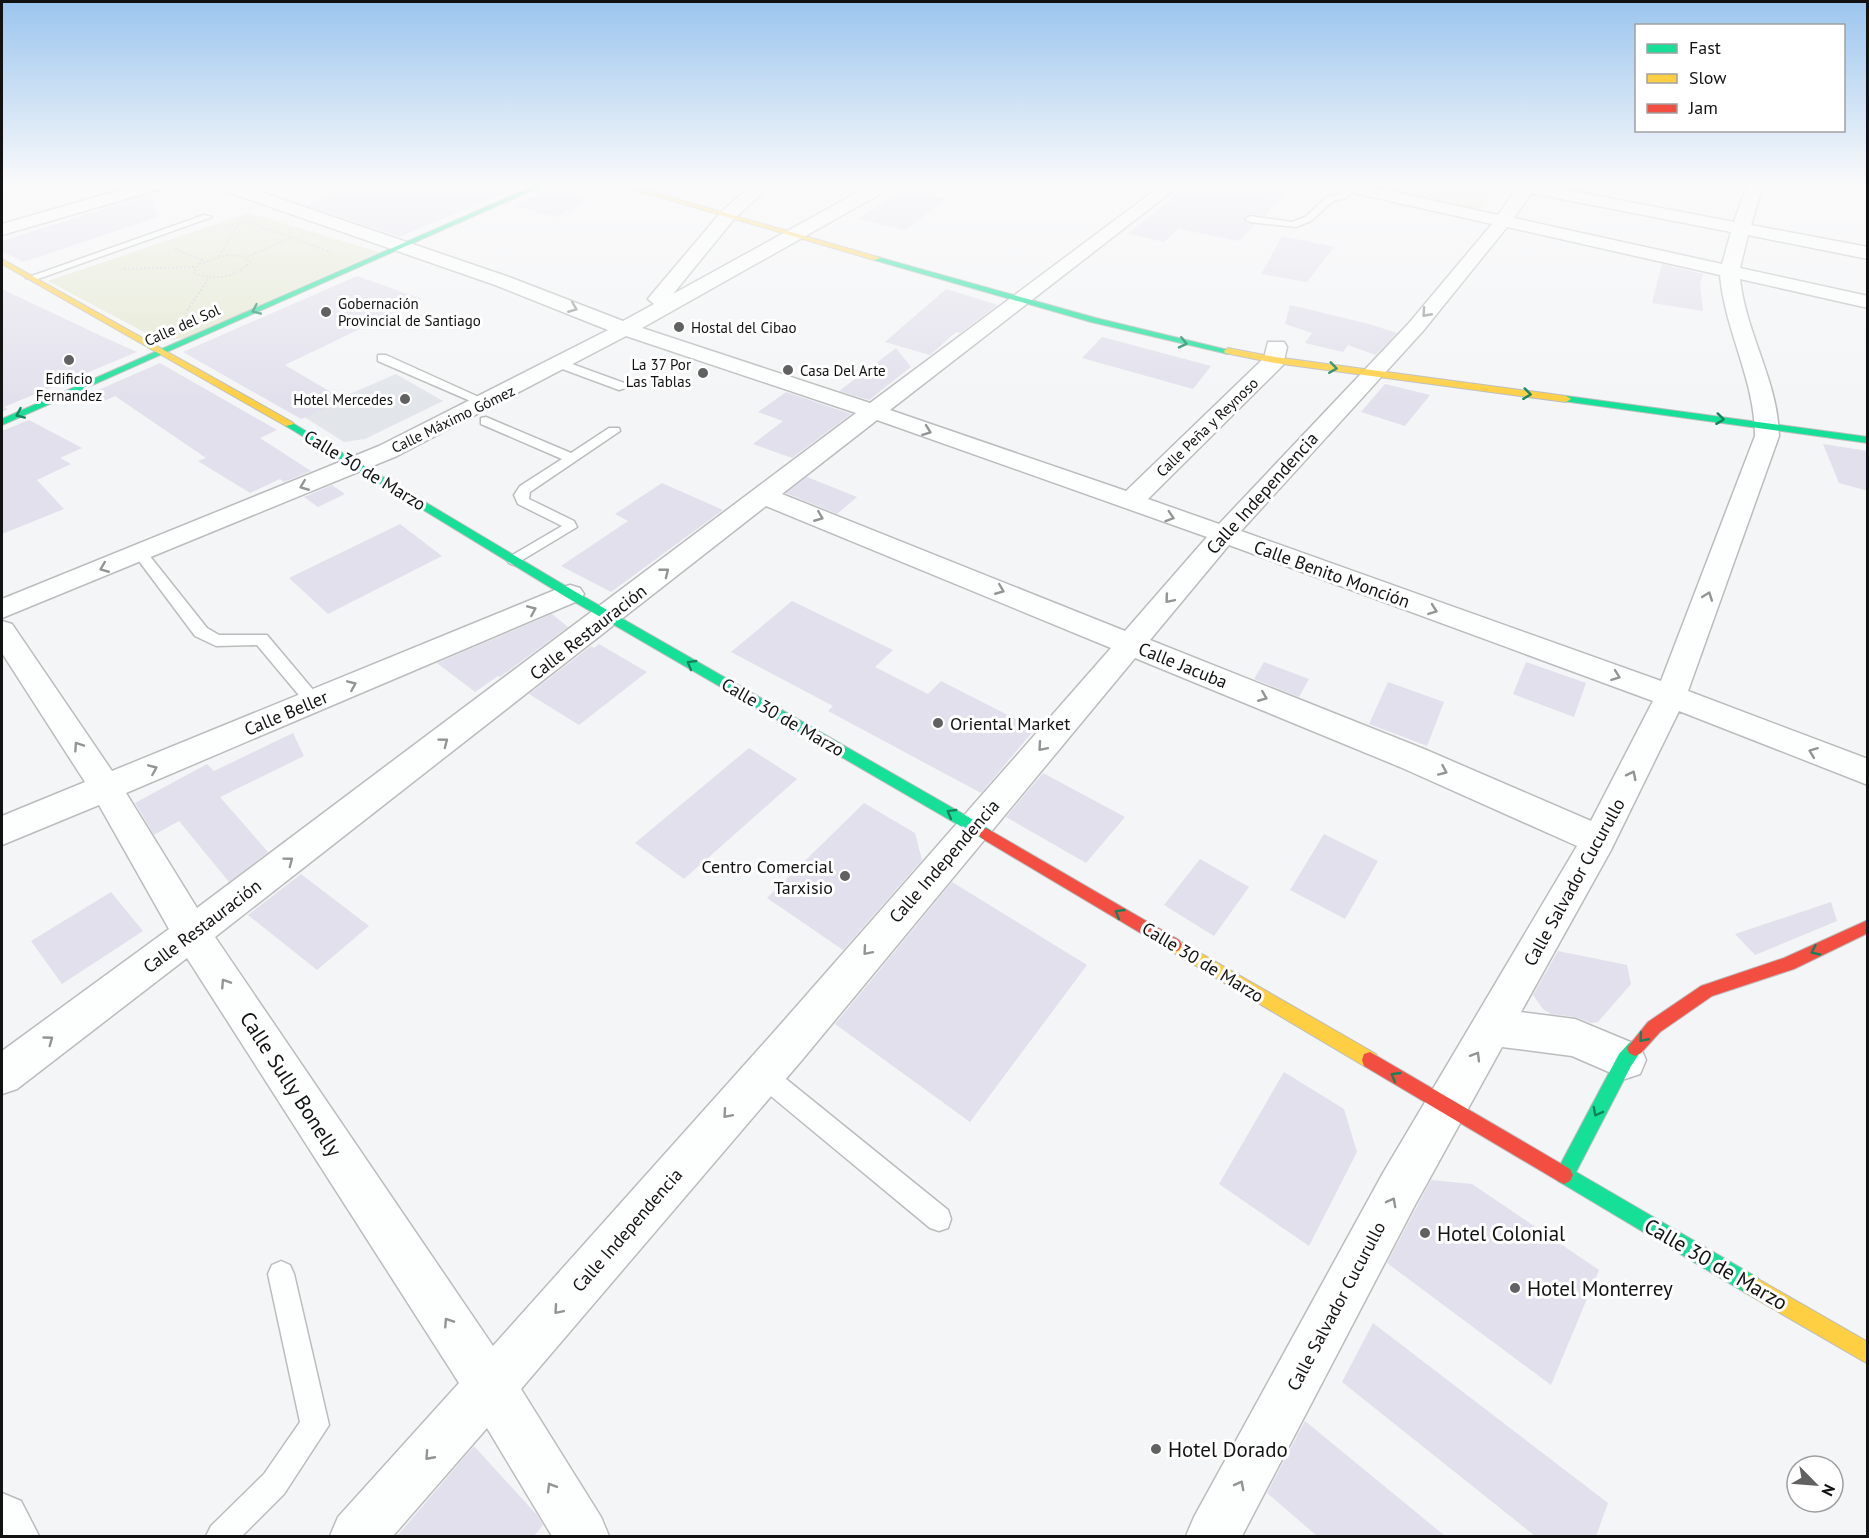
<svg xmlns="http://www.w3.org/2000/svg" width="1869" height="1538" font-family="'PT Sans',sans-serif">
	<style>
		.built { fill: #e2e6eb }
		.green { fill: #e3e8cf }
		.building { fill: #e2e0ec }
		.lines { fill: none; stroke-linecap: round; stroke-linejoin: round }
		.lane-casing { stroke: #bbbcbd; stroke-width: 3 }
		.street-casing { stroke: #bbbcbd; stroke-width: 3 }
		.fast-casing { stroke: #bbbcbd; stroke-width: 2 }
		.slow-casing { stroke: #bbbcbd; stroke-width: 2 }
		.jam-casing { stroke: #bbbcbd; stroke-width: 2 }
		.path { stroke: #d2d2d2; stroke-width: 2; stroke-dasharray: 2 2; stroke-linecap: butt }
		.lane { fill: #fdfefe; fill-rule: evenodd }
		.street { fill: #fdfefe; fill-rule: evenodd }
		.fast { fill: #16e098; fill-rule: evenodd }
		.slow { fill: #ffcf43; fill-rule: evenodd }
		.jam { fill: #f24e42; fill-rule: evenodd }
		.oneway { stroke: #939494 }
		.oneway2 { stroke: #14835c }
		.poi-dot { fill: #616162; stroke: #fff; stroke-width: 2 }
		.labels { text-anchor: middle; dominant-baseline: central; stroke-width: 6; stroke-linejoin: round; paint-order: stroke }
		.far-poi-label { font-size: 15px; fill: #121213; stroke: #fff; text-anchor: start }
		.far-street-label { font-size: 15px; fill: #121213; stroke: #fff }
		.street-label { font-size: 18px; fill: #121213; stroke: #fff }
		.poi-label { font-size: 18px; fill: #121213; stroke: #fff; text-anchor: start }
		.near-street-label { font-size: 21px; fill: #121213; stroke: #fff }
		.near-poi-label { font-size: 21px; fill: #121213; stroke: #fff; text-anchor: start }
	</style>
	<rect width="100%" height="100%" fill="#f4f5f6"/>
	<path class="built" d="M396,374l47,27 -78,38 -21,3 -43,-27z"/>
	<path class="green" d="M1359,185h139l-20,27z
		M249,213l130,39 -194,86 -24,3 -113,-60z"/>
	<path class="building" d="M359,185h164l-124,52 -93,-32z
		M1188,185h104l-28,31 -14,-2 -6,3v4l11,4 -16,16 -60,-12 -15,13 -36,-8z
		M550,189l41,11 -36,17 -41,-11z
		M903,189l43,10 -41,31 -46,-11z
		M150,194l8,23 -135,45 -21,-11v-10z
		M1282,236l52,11 -27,35 -46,-8z
		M1662,264l41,10 -3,10 3,27 -51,-8z
		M357,276l65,23 -137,66 59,35 -43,19 -118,-67z
		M2,289l97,46 38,17 -133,55 4,2 -6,3z
		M946,289l52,16 -38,28 -4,-1 -26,23 -45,-13z
		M1290,305l79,19 28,9 -21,22 -28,-10 -5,7 -38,-9 7,-10 -27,-9z
		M1102,337l34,9 75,20 -18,23 -111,-31z
		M896,348l15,19 -42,33 -30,-9z
		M160,363l117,67 -17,8 51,33 -27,11 -4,-3 -30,14 -52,-32 8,-3 -91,-62 -13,6 -13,-8z
		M1385,384l45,11 -25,31 -44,-14z
		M786,392l65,22 -59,44 -39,-14 30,-23 -25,-9z
		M29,420l53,28 -22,10 11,6 -34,16 27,29 -62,25v-103z
		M1823,444l45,7v40l-29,-8z
		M807,477l50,20 -20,17 -51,-21z
		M662,483l61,27 -112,82 -50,-26 67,-45 -13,-7z
		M332,485l13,9 -27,13 -14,-10z
		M400,524l42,32 -114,58 -39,-36z
		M792,601l101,49 -18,17 53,27 13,-13 94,48 -54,64 -153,-82 5,-5 -102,-54z
		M552,614l16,13 -68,50 -2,-1 -23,16 -38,-29z
		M599,644l48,28 -68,53 -50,-31 62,-48 3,2z
		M1264,662l45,17 -10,18 -45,-18z
		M1526,662l60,21 -12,34 -61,-23z
		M1388,682l56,20 -17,44 -58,-22z
		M293,733l11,23 -84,41 48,55 -39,30 -50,-61 -25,14 -19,-32 72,-39 7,7z
		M749,748l48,31 -113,100 -49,-36z
		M1043,773l82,44 -39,46 -80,-46z
		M864,803l51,30 7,27 -79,90 -76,-52z
		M1324,834l54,27 -33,58 -55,-29z
		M1200,859l49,28 -35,49 -50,-31z
		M301,874l68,52 -52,44 -69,-55z
		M952,882l135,83 -117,157 -135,-98z
		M111,892l32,39 -81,53 -31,-43z
		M1831,902l6,19 -82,34 -20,-21z
		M1558,951l69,14 4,19 -33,38 -7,1 -16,-6 -24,-3 -8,-5 -10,-14z
		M1284,1072l60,37 13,43 -48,94 -90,-62z
		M1431,1180l41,4 127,86 -48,115 -164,-122z
		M1373,1323l235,180 -12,33h-61l-193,-154z
		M1305,1421l140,115h-128l-50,-43z
		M474,1446l63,69 6,10 -9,11h-137z"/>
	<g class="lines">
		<defs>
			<path id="lane" d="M1347,185l8,2 -9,11 -13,3 -22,20 -15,6 -46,-5 -5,-3 5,-3 42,6 13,-5 22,-20 13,-3z
				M204,215l8,2 -177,63 -9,-2z
				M378,355h8l106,48 -2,3h-8l-104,-45z
				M561,360l66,24 2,3 -10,3 -62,-23 -2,-3z
				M486,417l85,36 38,-25h10l1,3 -90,61 -1,7 45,22 3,6 -63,38 -5,-2 -2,-3 2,-3 53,-31 -44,-22 -4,-9 6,-9 42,-27 -81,-35v-6z
				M140,548l5,2 62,78 12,7h48l53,63 2,4 -2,4h-12l-51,-61 -41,1 -21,-10 -62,-83z
				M762,1063l8,3 178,144 3,9 -3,9 -9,3 -9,-3 -176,-146 -3,-8 3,-8z
				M281,1261l9,4 4,9 35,151 -45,69 -42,42h-36l5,-10 53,-52 36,-52 -32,-148 4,-9z"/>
			<path id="street" d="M137,185h25l-2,4 -158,46v-11z
				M217,185h23l269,92 114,44 31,-17 -6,-5 3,-4 71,-84 31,-26h18l-37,34 -61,75 198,-109h20l-2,4 -247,139 228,75 292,-218h18l-290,225 236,81 138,-133 4,-16h16l3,5 -4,18 -135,134 71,25 190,-201 83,-99 -151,-34 -6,-1 -2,-4h29l136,30 21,-30h21l194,37 13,-37h16l-12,40 117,22v12l-120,-24 -8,33 128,28v12l-128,-29c6,55 38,102 39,157l-91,255 180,68v26l-189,-74 -68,139 -90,162 54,7 65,27 6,14 -6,14 -15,5 -53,-23 -70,-9 -87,158 -173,331h-56l8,-19 189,-344 194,-327 -177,-79 -265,-109 -333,402 -281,329 80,128 8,19h-57l-65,-108 -94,108h-63l8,-19 121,-134 -272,-425 -170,131 -15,5v-43l167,-122 -70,-124 -97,40v-29l83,-34 -83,-129v-32l10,3 100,147 448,-183 10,-3 10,3 4,6 -4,6 -454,193 71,115 659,-495 -230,-77 -229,120 -395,162v-19l377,-153 229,-116 -113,-45 -276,-96zM1531,193l200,39 -9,32 -208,-46zM1507,227l213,48c5,56 35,105 35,161l-94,245 -420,-150 182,-200zM877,420l330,117 -82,94 -343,-137zM766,506l345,142 -338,385 -280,313 -278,-409zM1229,545l424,156 -62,120 -167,-72 -274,-109z
				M2,1493l19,8 18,35h-37z"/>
			<path id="fast" d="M536,185h8l-542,240v-6z
				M874,256l222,62 136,33 -4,3 -137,-32 -217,-62z
				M1566,396l302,41v6l-305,-42v-4z
				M289,421l285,170 417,239 2,4 -2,4h-10l-415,-241 -280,-171 -2,-2z
				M1635,1040l6,3 2,5 -12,18 -55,106 182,106 3,7 -3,7 -7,3 -7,-3 -186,-111 -3,-6 3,-6 61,-115 10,-11z"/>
			<path id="slow" d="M619,185h9l253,73 -7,2z
				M2,259l290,163 2,2 -8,2 -284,-162z
				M1228,348l47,9 291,39 5,3 -5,3 -291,-39 -50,-10 -1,-2z
				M1174,938l202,116 2,6 -2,6 -6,2 -6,-2 -195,-116 -3,-5 3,-5z
				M1751,1275l117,67v22l-124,-72 -3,-7 3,-7z"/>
			<path id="jam" d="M986,828l193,112 3,5 -3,5 -5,2 -5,-2 -188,-112 -2,-4 2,-4z
				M1868,920v13l-74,36 -82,27 -52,36 -19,21 -6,3 -6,-3 -2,-5 21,-26 53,-36 83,-28z
				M1370,1052l200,117 3,6 -3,6 -6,3 -6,-3 -194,-115 -2,-6 2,-6z"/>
		</defs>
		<use href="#lane" class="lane-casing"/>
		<use href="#street" class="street-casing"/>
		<use href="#fast" class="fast-casing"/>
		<use href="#slow" class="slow-casing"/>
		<use href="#jam" class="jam-casing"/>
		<path class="path" d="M227,225l21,-3 83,30
			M175,249l29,12
			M227,255l14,1 9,6c-14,16 -37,19 -56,11l5,-9z
			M219,256l20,-33
			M247,257l45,-20
			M124,269l70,-2
			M185,314l24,-36"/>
		<use href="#lane" class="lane"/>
		<use href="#street" class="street"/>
		<use href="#fast" class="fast"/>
		<use href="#slow" class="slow"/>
		<use href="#jam" class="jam"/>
	</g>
	<defs><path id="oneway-chevron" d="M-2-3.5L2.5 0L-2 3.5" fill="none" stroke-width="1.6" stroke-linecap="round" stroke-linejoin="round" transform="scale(1.5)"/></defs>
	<g class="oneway">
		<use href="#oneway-chevron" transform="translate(573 308) rotate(22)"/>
		<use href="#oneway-chevron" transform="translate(1426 313) rotate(132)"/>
		<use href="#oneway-chevron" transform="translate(927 431) rotate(20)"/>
		<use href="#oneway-chevron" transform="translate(304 486) rotate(158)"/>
		<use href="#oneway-chevron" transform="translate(819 517) rotate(22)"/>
		<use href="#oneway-chevron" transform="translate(1170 517) rotate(18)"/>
		<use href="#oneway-chevron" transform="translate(104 568) rotate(158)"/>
		<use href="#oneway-chevron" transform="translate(665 572) rotate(-38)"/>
		<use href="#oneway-chevron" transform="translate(1000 590) rotate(22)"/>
		<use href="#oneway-chevron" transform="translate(1708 596) rotate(-70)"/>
		<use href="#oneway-chevron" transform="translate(1169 599) rotate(130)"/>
		<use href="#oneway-chevron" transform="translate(532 610) rotate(-23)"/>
		<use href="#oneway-chevron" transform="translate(1433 610) rotate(20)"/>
		<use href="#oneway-chevron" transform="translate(1616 676) rotate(20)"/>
		<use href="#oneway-chevron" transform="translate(352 685) rotate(-23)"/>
		<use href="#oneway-chevron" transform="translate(1263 697) rotate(22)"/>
		<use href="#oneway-chevron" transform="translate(444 742) rotate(-37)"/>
		<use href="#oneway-chevron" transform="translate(78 746) rotate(-124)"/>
		<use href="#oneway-chevron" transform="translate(1042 747) rotate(131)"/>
		<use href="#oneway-chevron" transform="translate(1813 752) rotate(-159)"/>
		<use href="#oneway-chevron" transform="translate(153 769) rotate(-23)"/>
		<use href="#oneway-chevron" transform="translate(1443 771) rotate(24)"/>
		<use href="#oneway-chevron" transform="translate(1632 775) rotate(-63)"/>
		<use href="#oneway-chevron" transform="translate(289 861) rotate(-37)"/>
		<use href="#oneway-chevron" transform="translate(867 951) rotate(131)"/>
		<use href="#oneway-chevron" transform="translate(225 983) rotate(-123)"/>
		<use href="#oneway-chevron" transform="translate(49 1040) rotate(-36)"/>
		<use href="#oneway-chevron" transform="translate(1476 1056) rotate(-59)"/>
		<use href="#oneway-chevron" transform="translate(727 1114) rotate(131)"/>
		<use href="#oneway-chevron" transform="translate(1392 1202) rotate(-62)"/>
		<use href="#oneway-chevron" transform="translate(558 1310) rotate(131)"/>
		<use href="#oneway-chevron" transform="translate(448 1322) rotate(-123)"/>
		<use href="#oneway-chevron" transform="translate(429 1456) rotate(132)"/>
		<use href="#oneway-chevron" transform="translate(1240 1485) rotate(-62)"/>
		<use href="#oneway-chevron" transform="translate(551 1487) rotate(-121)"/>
	</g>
	<g class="oneway2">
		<use href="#oneway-chevron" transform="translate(256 310) rotate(156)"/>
		<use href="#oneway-chevron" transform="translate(1183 343) rotate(13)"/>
		<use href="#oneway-chevron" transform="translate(1333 368) rotate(8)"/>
		<use href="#oneway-chevron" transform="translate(1527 394) rotate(7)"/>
		<use href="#oneway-chevron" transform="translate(20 414) rotate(156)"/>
		<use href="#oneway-chevron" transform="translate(1720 419) rotate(7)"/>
		<use href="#oneway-chevron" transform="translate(691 664) rotate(-150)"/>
		<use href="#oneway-chevron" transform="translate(951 813) rotate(-150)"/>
		<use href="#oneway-chevron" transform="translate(1119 913) rotate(-149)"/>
		<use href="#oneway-chevron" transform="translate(1815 951) rotate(155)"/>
		<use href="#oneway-chevron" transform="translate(1643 1038) rotate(131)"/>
		<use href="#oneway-chevron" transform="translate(1395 1076) rotate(-149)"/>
		<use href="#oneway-chevron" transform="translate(1597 1112) rotate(118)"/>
	</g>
	<linearGradient id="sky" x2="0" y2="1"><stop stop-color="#9bc5ee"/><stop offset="0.46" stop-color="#fafafb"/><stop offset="1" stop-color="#fafafb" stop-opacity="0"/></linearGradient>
	<rect width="1869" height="400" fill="url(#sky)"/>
	<g class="poi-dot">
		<circle cx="326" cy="312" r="6"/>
		<circle cx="679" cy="327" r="6"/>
		<circle cx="69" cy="360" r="6"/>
		<circle cx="788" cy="370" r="6"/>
		<circle cx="703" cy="373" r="6"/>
		<circle cx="405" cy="399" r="6"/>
		<circle cx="938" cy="723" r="6"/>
		<circle cx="845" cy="876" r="6"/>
		<circle cx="1425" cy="1233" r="6"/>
		<circle cx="1515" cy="1288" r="6"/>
		<circle cx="1156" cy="1449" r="6"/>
	</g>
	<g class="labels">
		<g class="far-poi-label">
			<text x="338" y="303">Gobernación<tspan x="338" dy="17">Provincial de Santiago</tspan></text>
			<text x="691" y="327">Hostal del Cibao</text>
			<text x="691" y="364" text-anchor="end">La 37 Por<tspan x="691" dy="17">Las Tablas</tspan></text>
			<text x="800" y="370">Casa Del Arte</text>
			<text x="69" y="378" text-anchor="middle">Edificio<tspan x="69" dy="17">Fernandez</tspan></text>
			<text x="393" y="399" text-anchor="end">Hotel Mercedes</text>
		</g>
		<g class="far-street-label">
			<text transform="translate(182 325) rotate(-24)">Calle del Sol</text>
			<text transform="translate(453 419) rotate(-26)">Calle Máximo Gómez</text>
			<text transform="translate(1207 427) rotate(-44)">Calle Peña y Reynoso</text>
		</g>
		<g class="street-label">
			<text transform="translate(365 470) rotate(31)">Calle 30 de Marzo</text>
			<text transform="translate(1262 493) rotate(-48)">Calle Independencia</text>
			<text transform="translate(1332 574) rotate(20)">Calle Benito Monción</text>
			<text transform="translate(588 632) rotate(-38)">Calle Restauración</text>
			<text transform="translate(1183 665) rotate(22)">Calle Jacuba</text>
			<text transform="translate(286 713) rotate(-23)">Calle Beller</text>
			<text transform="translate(783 717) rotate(30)">Calle 30 de Marzo</text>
			<text transform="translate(944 861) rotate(-49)">Calle Independencia</text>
			<text transform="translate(1574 882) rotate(-61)">Calle Salvador Cucurullo</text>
			<text transform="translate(202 926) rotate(-37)">Calle Restauración</text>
			<text transform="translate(1203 962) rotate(31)">Calle 30 de Marzo</text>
			<text transform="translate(627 1230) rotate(-49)">Calle Independencia</text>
			<text transform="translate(1336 1306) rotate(-62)">Calle Salvador Cucurullo</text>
		</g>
		<g class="poi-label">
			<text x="950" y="723">Oriental Market</text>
			<text x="833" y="866" text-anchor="end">Centro Comercial<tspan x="833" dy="21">Tarxisio</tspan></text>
		</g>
		<g class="near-street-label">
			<text transform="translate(291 1084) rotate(57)">Calle Sully Bonelly</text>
			<text transform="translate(1716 1264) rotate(30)">Calle 30 de Marzo</text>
		</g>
		<g class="near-poi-label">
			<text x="1437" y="1233">Hotel Colonial</text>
			<text x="1527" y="1288">Hotel Monterrey</text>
			<text x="1168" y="1449">Hotel Dorado</text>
		</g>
	</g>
	<rect width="1869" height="1538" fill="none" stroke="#121213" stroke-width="6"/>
	<rect x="1635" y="24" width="210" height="108" fill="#ffffff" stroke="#a0a0a1" stroke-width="1.5"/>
	<rect x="1647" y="44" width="30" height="9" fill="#16e098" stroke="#a0a0a1" stroke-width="1.5"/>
	<text x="1689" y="54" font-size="18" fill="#121213">Fast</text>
	<rect x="1647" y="74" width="30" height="9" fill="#ffcf43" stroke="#a0a0a1" stroke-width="1.5"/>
	<text x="1689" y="84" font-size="18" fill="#121213">Slow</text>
	<rect x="1647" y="104" width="30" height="9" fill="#f24e42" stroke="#a0a0a1" stroke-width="1.5"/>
	<text x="1689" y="114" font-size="18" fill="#121213">Jam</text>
	<g transform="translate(1815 1484) rotate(115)"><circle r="28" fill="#ffffff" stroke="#a0a0a1" stroke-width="1.5"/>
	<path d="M0-4.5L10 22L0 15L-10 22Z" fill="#616162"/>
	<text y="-9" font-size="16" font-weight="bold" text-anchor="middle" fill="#121213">N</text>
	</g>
</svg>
